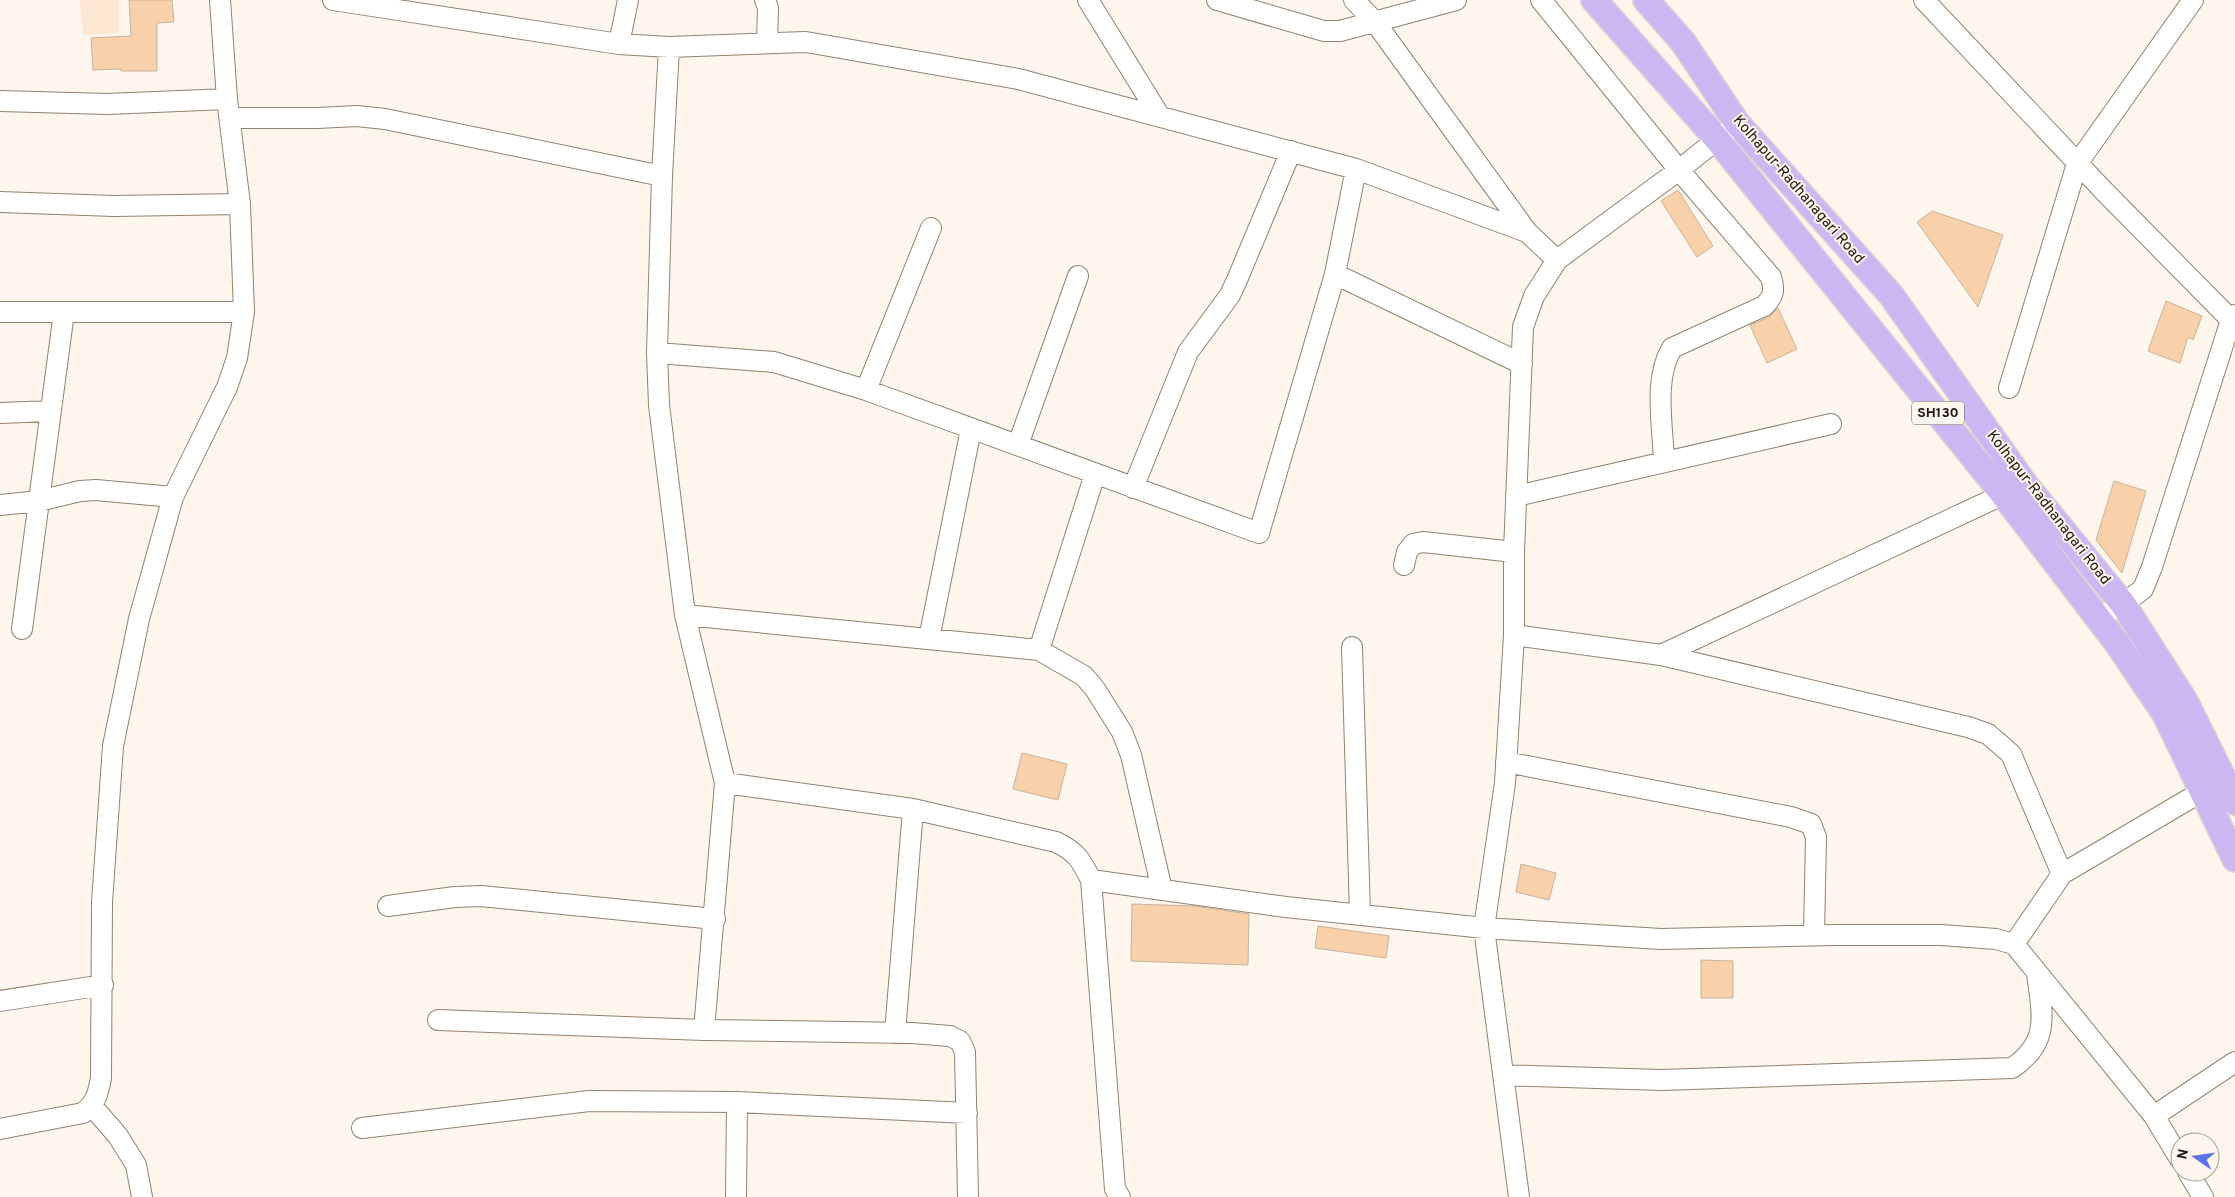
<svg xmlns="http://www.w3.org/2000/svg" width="2235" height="1197" font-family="Overpass,sans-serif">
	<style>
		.built { fill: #fce7d2 }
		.building { fill: #f8d1aa; stroke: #c6b29e }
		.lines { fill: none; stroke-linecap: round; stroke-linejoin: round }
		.minor-casing { stroke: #94816e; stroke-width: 22 }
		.major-casing { stroke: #d7d6d4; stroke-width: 28 }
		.minor { stroke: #fff; stroke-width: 20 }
		.major { stroke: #cbb7f2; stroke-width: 25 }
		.labels { text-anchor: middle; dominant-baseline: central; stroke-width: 4; stroke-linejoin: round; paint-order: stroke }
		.shield { fill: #fef5ed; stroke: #635b53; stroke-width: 1 }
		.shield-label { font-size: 14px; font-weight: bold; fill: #201911 }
		.street-label { font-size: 15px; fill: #201911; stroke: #fef5ed }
	</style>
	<rect width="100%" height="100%" fill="#fef5ed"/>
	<path class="built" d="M80,0h39v33l-36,2z"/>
	<path class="building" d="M129,0h43l2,22 -17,1v48h-36v-2l-28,1 -2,-32 40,-2z
		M1678,190l35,56 -16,11 -36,-56z
		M1932,211l71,24 -25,72 -61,-85z
		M2166,301l36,15 -9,24 -5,-3 -8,26 -32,-12z
		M1778,308l19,41 -30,14 -17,-38 19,-8z
		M2114,481l32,10 -24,82 -26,-33z
		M1022,753l45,11 -9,36 -45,-11z
		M1521,864l35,9 -7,27 -33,-8z
		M1132,904l62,2 55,8 -1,51 -117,-4z
		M1318,926l71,10 -3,22 -71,-10z
		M1701,960l32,1v37h-32z"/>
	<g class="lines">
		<defs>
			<path id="minor" d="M333,0l286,44 50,3 137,-5 212,37 338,90 171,63 30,28
				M765,0l3,8 -1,35
				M1088,0l71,115
				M1217,0l107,31h16l116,-31
				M1354,0l21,22 152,210
				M1541,0l138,170 92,107c4,13 3,19 -7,29l-92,42c-19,31 -9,78 -8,114
				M1924,0l178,189 133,135
				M619,44l9,-44
				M0,101l107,3 120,-5
				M230,118h87l40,-2 28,3 277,57 7,-129
				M662,176l-5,177 2,52 26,210 40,168 -21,247
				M0,202l114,4 126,-2
				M1335,274l187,90
				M0,312h244
				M657,353l117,9 92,28 393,143 76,-259 21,-105
				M2009,388l68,-224 116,-164
				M866,390l65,-162
				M0,413l51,-2
				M1018,445l60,-169
				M1133,488l55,-136 42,-57 7,-15 54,-129
				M1516,496l315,-72
				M0,505l39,-4 41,-10 16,-1 77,7
				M1404,565l3,-13 6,-8 10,-2 91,10
				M685,615l354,35 45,26 11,13 27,43 9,23 31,135
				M2098,618l25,-14 20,-15 9,-22 79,-247 4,-5
				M22,629l42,-317
				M1514,635l147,20 307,72 20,7 23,20 51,120
				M929,639l42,-210
				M1352,647l8,267
				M1039,650l56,-176
				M1661,655l356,-167
				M1506,762l285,55 20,7 5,13 -2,98
				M725,783l188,26 143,33c21,10 25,18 35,38l24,309 5,8
				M1091,880l195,27 198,21 177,11 174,-4h106l55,4 18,5 140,172
				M388,906l67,-9 26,-1 234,23
				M2014,944l48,-70 139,-82
				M0,1001l103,-16
				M438,1020l266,10 208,3 38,3 10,5 5,11 3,145
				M895,1033l18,-224
				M1503,1075l159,5 350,-12c39,-26 30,-54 25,-95
				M92,1106l26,30 18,29 6,32
				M362,1128l227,-27 148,1 230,11
				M0,1129l83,-16c13,-10 15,-19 18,-35l1,-176 11,-156 26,-127 34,-122 54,-110 10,-29 7,-46 -4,-108 -13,-105 -7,-99
				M2180,1159l-26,-43 81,-54
				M2188,1172l15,25
				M736,1197l1,-95
				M1519,1197l-35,-269 21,-145 9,-148v-83l9,-225 11,-31 23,-36 122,-90 50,-40"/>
			<path id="major" d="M1594,0l123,139 286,355 114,149 48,71 70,145
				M1646,0l37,42 54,81 154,172 134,189 98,120 62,97 50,101"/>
		</defs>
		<use href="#minor" class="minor-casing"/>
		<use href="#major" class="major-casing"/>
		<use href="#minor" class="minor"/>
		<use href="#major" class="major"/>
	</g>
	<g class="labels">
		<rect class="shield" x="1912" y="401.5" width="52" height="23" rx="4"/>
		<g class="shield-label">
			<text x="1938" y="413">SH130</text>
		</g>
		<g class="street-label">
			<text transform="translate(1798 190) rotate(49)">Kolhapur-Radhanagari Road</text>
			<text transform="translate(2048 508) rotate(52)">Kolhapur-Radhanagari Road</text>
		</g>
	</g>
	<g transform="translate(2195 1157) rotate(283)"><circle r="24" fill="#fef5ed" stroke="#a59d95"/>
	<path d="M0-4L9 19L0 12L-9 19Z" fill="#6171e9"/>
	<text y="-8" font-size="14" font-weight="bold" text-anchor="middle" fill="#201911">N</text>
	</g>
</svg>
